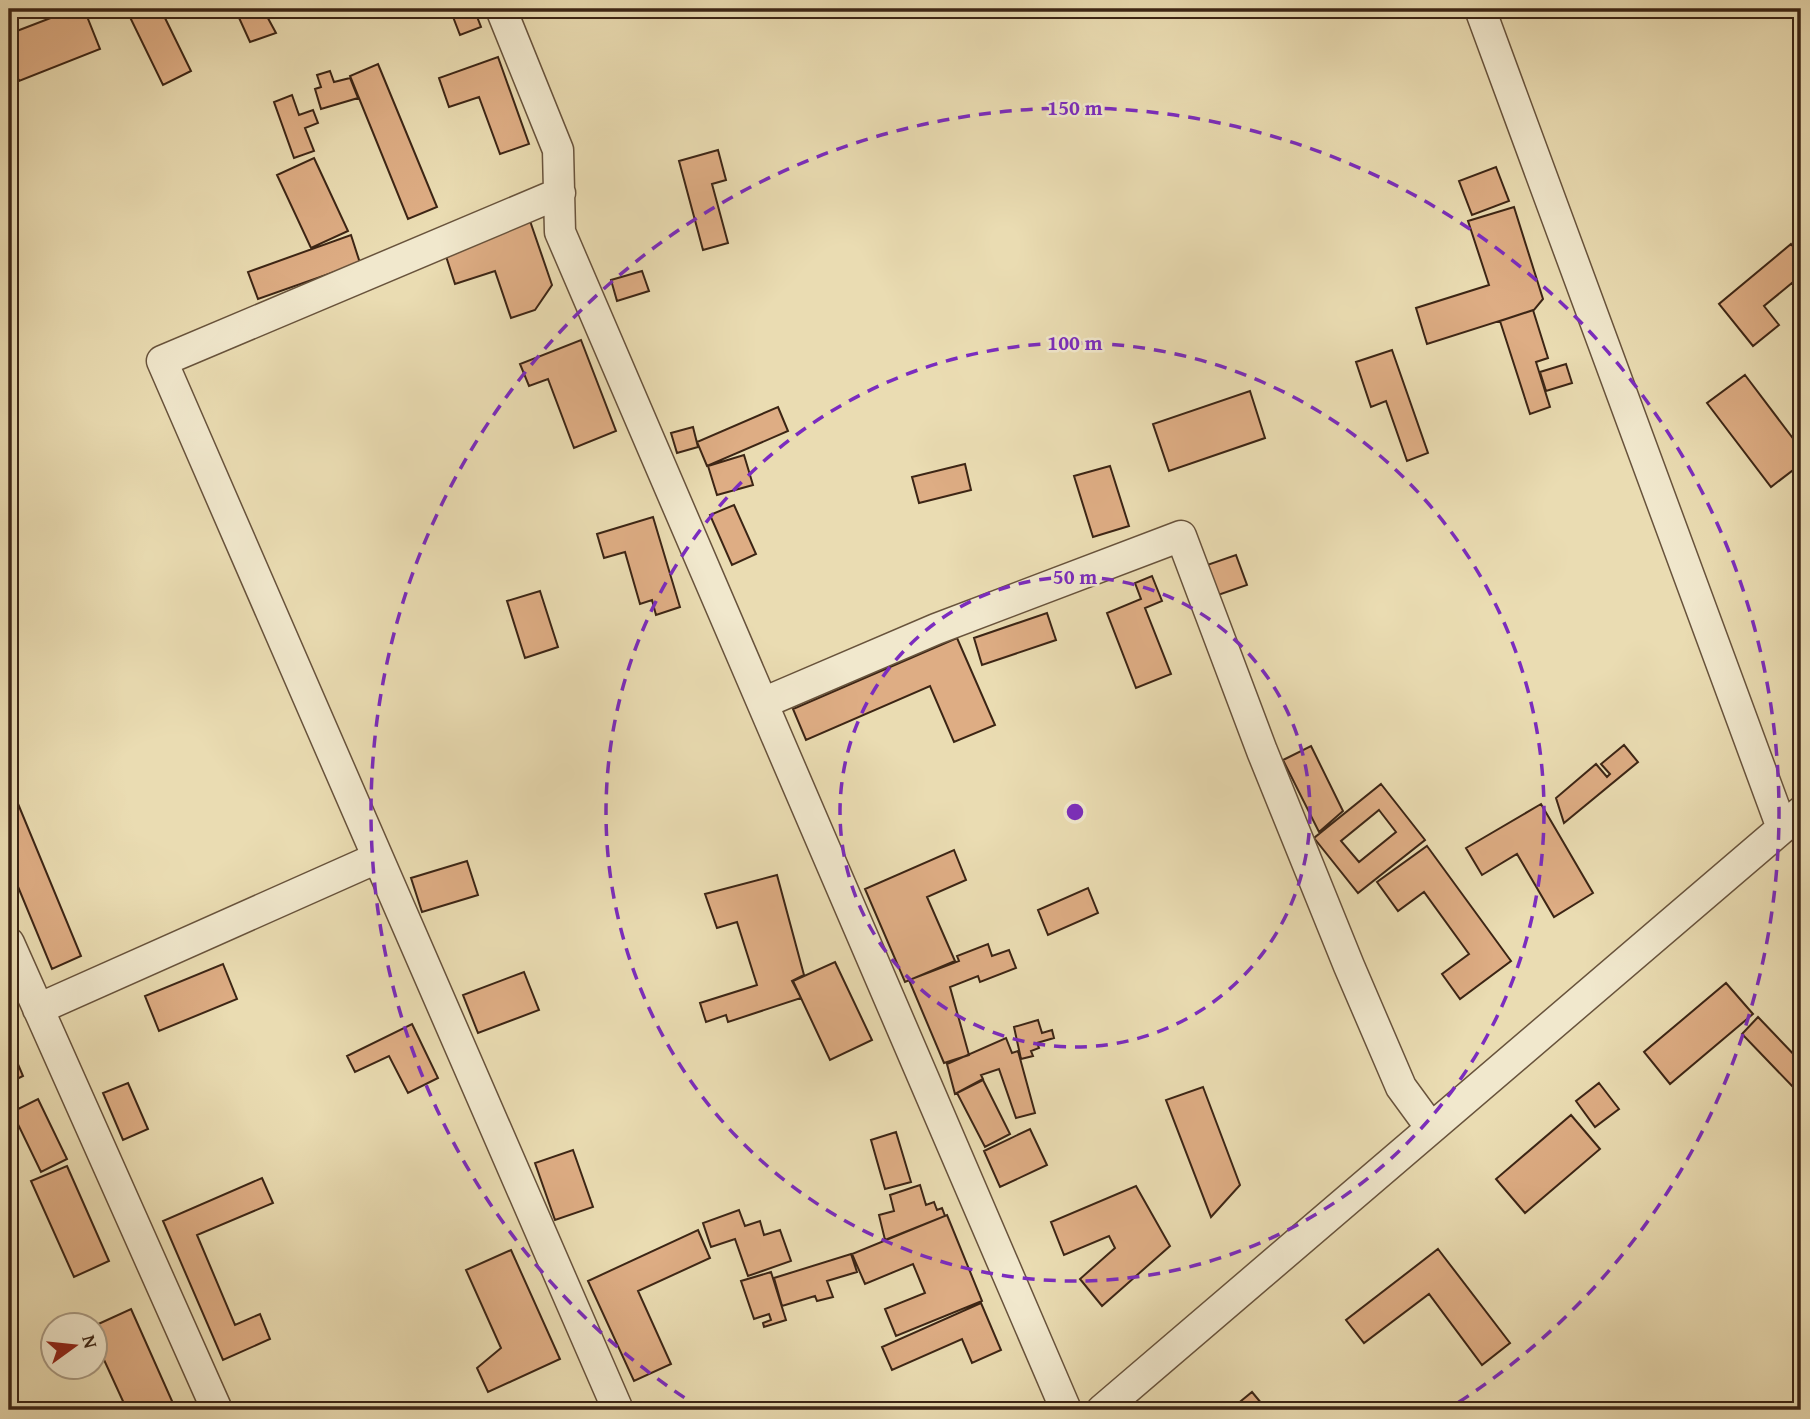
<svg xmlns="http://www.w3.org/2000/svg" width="1810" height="1419" font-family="'Gentium Book Plus',serif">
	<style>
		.building { fill: #dead84; stroke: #3c2515; stroke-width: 2; fill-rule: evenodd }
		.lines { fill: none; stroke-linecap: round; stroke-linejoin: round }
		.minor-casing { stroke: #68533c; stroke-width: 33 }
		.minor { stroke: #f1e8cd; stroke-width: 30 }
		.ring { fill: none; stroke: #7b2cbf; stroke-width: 3.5; stroke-dasharray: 12 9 }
		.centre { fill: #7b2cbf; stroke: #f1e8cd; stroke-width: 3.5 }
		.ring-label { font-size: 21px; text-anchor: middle; font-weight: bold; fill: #7b2cbf; stroke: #f1e8cd; stroke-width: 5; stroke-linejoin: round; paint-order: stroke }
	</style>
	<rect width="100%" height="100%" fill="#eadcb2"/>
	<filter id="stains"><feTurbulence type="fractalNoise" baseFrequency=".00286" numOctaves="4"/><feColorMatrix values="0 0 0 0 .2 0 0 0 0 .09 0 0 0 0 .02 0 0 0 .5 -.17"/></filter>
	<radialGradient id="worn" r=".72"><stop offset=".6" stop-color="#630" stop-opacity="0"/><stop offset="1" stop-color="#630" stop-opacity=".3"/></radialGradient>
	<path class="building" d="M74,9h10l16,40 -81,32 -5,-12 -5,2v-37z
		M126,9h67l-28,9 26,53 -28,14z
		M235,9h28l13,24 -26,9z
		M450,9h24l7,18 -21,8z
		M498,57l31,87 -29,10 -21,-57 -30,10 -10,-29z
		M378,64l59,143 -29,12 -58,-143z
		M330,71l4,11 16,-4 8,20 -37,11 -6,-20 6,-2 -4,-12z
		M292,95l7,20 14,-5 5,13 -13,5 9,23 -20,7 -20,-56z
		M718,150l8,30 -14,4 16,59 -25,7 -24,-89z
		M314,158l34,73 -37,17 -34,-73z
		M1496,167l13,34 -37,14 -13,-34z
		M1514,207l29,92 -9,11 -107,34 -11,-36 73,-23 -21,-64z
		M529,218l23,67 -17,25 -24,8 -16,-47 -40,13 -12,-37z
		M351,235l9,28 -102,36 -10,-27z
		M1791,244l10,13v37l-9,-11 -28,23 15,19 -26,21 -34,-42z
		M642,271l7,20 -32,10 -6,-21z
		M1533,310l15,48 -12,4 14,45 -20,7 -30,-93z
		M581,340l35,91 -42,17 -26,-69 -19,7 -9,-22z
		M1392,350l36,103 -21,8 -21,-60 -15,6 -15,-45z
		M1566,364l6,19 -26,8 -6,-19z
		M1745,375l56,74v15l-30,23 -64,-84z
		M1250,391l15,47 -96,33 -16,-47z
		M778,407l10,24 -81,35 -10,-24z
		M693,427l5,20 -21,6 -6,-20z
		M744,455l9,30 -36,10 -9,-29z
		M965,464l6,26 -52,13 -7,-26z
		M1110,466l19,60 -36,11 -19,-61z
		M734,505l22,49 -24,11 -22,-50z
		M653,517l27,90 -24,8 -4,-15 -12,4 -15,-52 -21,6 -7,-24z
		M1236,555l11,30 -29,10 -11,-30z
		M1152,576l10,25 -17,7 26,66 -35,14 -29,-75 34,-14 -6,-16z
		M540,591l18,56 -33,11 -18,-57z
		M1047,613l9,27 -74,25 -8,-27z
		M957,638l38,87 -41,17 -24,-56 -124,54 -13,-31z
		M1624,745l14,17 -74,61 -8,-25 40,-34 11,13 3,-3 -9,-10z
		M1311,746l32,65 -24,21 -36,-72z
		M9,782l72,174 -29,13 -43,-104z
		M1381,784l44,56 -67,53 -44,-55zM1379,810l17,22 -37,30 -18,-21z
		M1541,804l52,89 -39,24 -37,-63 -35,21 -16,-27z
		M1427,846l84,115 -51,38 -18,-25 27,-20 -45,-62 -26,19 -21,-29z
		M954,850l12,30 -39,17 28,64 -50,21 -40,-93z
		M467,861l11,34 -56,17 -11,-34z
		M777,875l27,100 -12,6 9,17 -73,24 -2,-7 -20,7 -6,-19 57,-18 -20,-63 -20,6 -12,-34z
		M1088,888l10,25 -50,22 -10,-25z
		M988,944l4,12 17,-6 7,18 -36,14 -2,-6 -28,11 19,68 -25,8 -35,-83 50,-19 -2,-5z
		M835,962l37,78 -42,20 -37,-79z
		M223,964l14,35 -78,32 -14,-35z
		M524,972l15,38 -61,23 -15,-38z
		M1726,983l27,31 -83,70 -26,-32z
		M1758,1017l43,45v21l-6,6 -53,-55z
		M1038,1020l4,13 10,-3 2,8 -17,5 2,5 -8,3 2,5 -12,3 -7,-32z
		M412,1024l26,54 -30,15 -19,-37 -34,16 -8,-16z
		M1006,1038l6,15 6,-2 17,62 -19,5 -17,-49 -18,6 2,4 -28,15 -8,-30z
		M9,1043l14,33 -14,7z
		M983,1080l27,54 -25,13 -28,-54z
		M128,1083l20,46 -25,11 -20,-47z
		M1599,1083l20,26 -24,18 -19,-26z
		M1203,1087l37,98 -29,32 -45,-117z
		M38,1099l29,60 -26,13 -29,-60z
		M1571,1115l29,34 -75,64 -29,-34z
		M1030,1129l17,36 -47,22 -16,-36z
		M896,1132l15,50 -26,7 -14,-49z
		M573,1150l20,57 -38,13 -20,-57z
		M67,1166l42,95 -35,16 -43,-96z
		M262,1178l11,25 -76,32 38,90 25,-11 10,25 -47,21 -60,-139z
		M920,1185l6,20 8,-3 3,8 5,-2 3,8 -60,24 -6,-25 15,-4 -4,-16z
		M1136,1186l34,60 -68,60 -22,-27 35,-31 -6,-12 -45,19 -13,-33z
		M739,1210l6,16 15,-5 4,14 16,-5 11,31 -43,15 -13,-37 -24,8 -8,-24z
		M947,1215l35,86 -86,35 -11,-27 40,-16 -12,-29 -48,20 -13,-30z
		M698,1230l12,28 -72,33 33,73 -37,17 -46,-100z
		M1438,1249l72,94 -28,22 -53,-71 -65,49 -18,-23z
		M511,1250l49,109 -72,33 -11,-24 24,-20 -35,-78z
		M851,1254l6,18 -30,9 6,16 -16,4 -2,-5 -33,10 -8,-28z
		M771,1272l15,48 -22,7 -1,-4 8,-3 -2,-6 -15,5 -13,-38z
		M981,1303l20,47 -29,13 -10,-24 -70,31 -10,-23z
		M131,1309l45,101h-49l-33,-72v-12z
		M1252,1392l15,18h-37z"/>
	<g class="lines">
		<defs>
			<path id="minor" d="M501,9l57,141 2,82 506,1178
				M1480,9l302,819
				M560,193l-398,168 456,1049
				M763,703l173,-74 245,-93 81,215 87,215 52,121 30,41
				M9,943l208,467
				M38,1009l339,-151
				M1102,1410l699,-598"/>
		</defs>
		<use href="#minor" class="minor-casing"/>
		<use href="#minor" class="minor"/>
	</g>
	<g class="ring">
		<circle cx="1075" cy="812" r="235"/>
		<circle cx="1075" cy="812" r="469"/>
		<path d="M702 1409A704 704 0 1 1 1448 1409"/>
	</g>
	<circle cx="1075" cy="812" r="10" class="centre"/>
	<g class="ring-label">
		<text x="1075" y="115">150 m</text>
		<text x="1075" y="350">100 m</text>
		<text x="1075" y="584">50 m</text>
	</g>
	<rect width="1810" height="1419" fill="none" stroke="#eadcb2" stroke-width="35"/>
	<rect x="10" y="10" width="1789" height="1398" fill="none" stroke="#3c2515" stroke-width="3.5"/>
	<rect x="18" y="18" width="1775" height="1384" fill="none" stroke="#3c2515" stroke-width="2"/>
	<g transform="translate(74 1346) rotate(75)"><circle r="33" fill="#f1e8cd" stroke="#a99a83" stroke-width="2"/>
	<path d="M0-5L12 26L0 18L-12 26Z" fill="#8f2418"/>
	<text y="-10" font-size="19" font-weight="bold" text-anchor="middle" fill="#3c2515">N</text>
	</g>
	<rect width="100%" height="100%" filter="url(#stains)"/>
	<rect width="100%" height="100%" fill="url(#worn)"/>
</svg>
